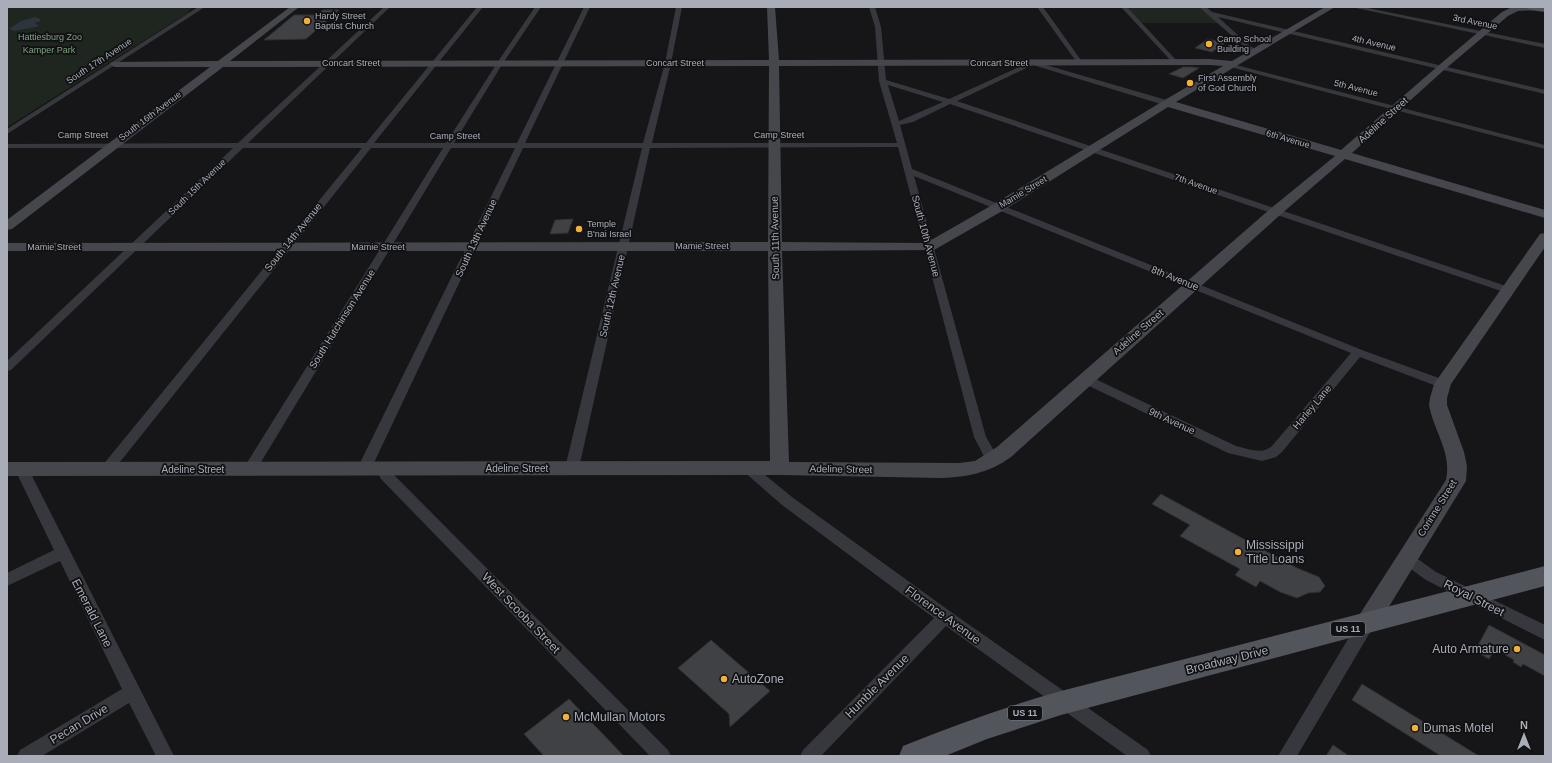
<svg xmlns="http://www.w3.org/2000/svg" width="1552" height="763" font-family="Arial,sans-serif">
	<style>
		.green { fill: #1e261f }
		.water { fill: #2c353c }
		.building { fill: #404145; stroke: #303034 }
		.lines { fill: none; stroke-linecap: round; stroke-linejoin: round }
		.street { fill: #37383d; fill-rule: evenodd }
		.secondary { fill: #45474d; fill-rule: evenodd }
		.primary { fill: #53555c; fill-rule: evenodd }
		.poi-dot { fill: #f2b134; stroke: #111113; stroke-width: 1.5 }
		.labels { text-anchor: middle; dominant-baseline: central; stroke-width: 3.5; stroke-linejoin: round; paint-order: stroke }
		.far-poi-label { font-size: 9px; fill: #a8adb8; stroke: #111113; text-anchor: start }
		.far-street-label { font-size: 9px; fill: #a8adb8; stroke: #111113 }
		.far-park-label { font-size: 9px; fill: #7fa381; stroke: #111113 }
		.shield { fill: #111113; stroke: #7b7e86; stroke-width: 1 }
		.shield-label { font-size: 9px; font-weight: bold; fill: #a8adb8 }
		.street-label { font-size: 10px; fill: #a8adb8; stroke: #111113 }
		.near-poi-label { font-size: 12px; fill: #a8adb8; stroke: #111113; text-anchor: start }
		.near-street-label { font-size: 12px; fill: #a8adb8; stroke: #111113 }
	</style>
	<rect width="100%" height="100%" fill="#161618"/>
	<path class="green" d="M7,7h186l-7,7 -179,113z
		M1124,7h78l19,16h-82z"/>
	<path class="water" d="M35,17l5,2v2l-5,2 4,3 -3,1 -22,4 -5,-2 12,-8z"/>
	<path class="building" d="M323,10h16l-33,29 -42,1 30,-25h20z
		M1208,39l17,4 -13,9 -17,-4z
		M1183,67h9l7,1 -16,10 -14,-4z
		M573,219l-5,14 -18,1 5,-14z
		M1161,494l136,74 22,9 6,9 -5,6 -12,1 -11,5 -17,-6 -20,-11 -4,6 -21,-12 5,-6 -60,-33 10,-11 -38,-21z
		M1489,625l56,30v21l-22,-12 -2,3 -8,-5 1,-2 -19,-11 -6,10 -14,-8z
		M711,640l59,51 -40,36 -1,-13 -51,-46z
		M1362,684l117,72h-38l-89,-56z
		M569,699l55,57h-80l-20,-22z
		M1333,745l16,11h-23z"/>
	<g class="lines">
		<path class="street" d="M198,7h7l-198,127v-5z
			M384,7h6l-142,136h118l111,-136h6l-109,136h72l51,-80 38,-56h6l-38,56 -49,80h63l67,-136h6l-65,136h118l22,-80 11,-56h6l-11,56 -19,80h245l-18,-62 -4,-54 -6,-20h6l6,20 5,53 63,19 83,-38 138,40v4h-6l-131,-40 -76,36 555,187 1,2 -1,2h-8l-554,-188 -37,18 -13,3 12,44 450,181 85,31 2,3 -2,3h-8l-79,-30 -78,95 -6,5 -14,4 -34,-8 -147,-71 -2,-3 2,-3h8l147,70c13,3 26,9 36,0l79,-93 -437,-177 72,261 14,24 -2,3 -5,2 -5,-2 -14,-27 -76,-290 -248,1 -71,320 -2,3 -5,2 -5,-2 -2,-3 77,-320h-119l-152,321 -2,3 -5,2 -5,-2 -2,-3 158,-321h-64l-196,324 -5,2 -5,-2 -2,-3 2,-3 198,-318h-72l-259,324 -5,2 -5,-2 -2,-3 2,-3 260,-318h-119l-232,222 -4,1v-10l226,-213h-226v-4l231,-1zM888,85l55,17 -44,19z
			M1037,7h6l40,56 -1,1h-4z
			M1121,7h6l50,54v2h-4z
			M1199,7h7l6,5 333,78v4l-327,-77 32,29 9,5 -5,1 -8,-4z
			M1351,7h12l182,37v4z
			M1232,64l313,81v4l-315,-82 -1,-1z
			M748,463l5,2 39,32 159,115 197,138 3,6h-24l-181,-130 -125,130h-21l3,-6 131,-132 -152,-113 -39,-34 -2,-3 2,-3z
			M24,464l5,2 4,12 141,278h-18l-27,-53 -87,53h-25l3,-6 102,-61 -62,-128 -53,25v-13l47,-23 -35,-72 -2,-9 2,-3z
			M383,464l5,2 4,7 276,277 3,6h-21l-269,-277 -5,-10 2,-3z
			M1406,552l5,2 25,18 109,53v15l-119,-60 -25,-18 -2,-4 2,-4z
			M1366,617l6,2 2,5 -2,5 -75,127h-19l82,-137z"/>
		<path class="secondary" d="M290,7h9l-69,54 539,-1 -2,-53h8l4,53 431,-1 22,2 93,-54h10l-159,95 165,48 97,-84 64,-54 10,-5h25l-1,3 -18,1 -10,5 -64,54 -92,83 193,57v8l-200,-59 -65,56 -269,242c-22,16 -44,20 -70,21l-161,-3 -773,1v-14l763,-1 -2,-210h-761v-8l761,-1 1,-176 -546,1 -211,162 -5,1v-10l203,-153h-95l-3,-1 -2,-2 2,-2 106,-1zM1210,65l13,1 -60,35 -169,103 -68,39 -144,-1 -3,-176zM1168,107l167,49 -65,53 -273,238 -22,14 -16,2 -170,-1 -7,-211 152,-1 70,-40z
			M1545,233v14l-94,137 -4,14v7l17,47 3,14 -1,15 -92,150 -8,2 -8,-2 -3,-7 3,-7 88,-137c6,-28 -12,-48 -17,-75l1,-7 4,-14 106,-150z"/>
		<path class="primary" d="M1525,7h20v5l-15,-2z
			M1545,566v20l-484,129 -74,24 -42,17h-46l4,-10c52,-21 104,-40 158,-55z"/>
	</g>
	<g class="poi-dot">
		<circle cx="307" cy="21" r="4"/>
		<circle cx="1209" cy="44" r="4"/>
		<circle cx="1190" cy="83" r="4"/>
		<circle cx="579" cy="229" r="4"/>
		<circle cx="1238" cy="552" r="4"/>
		<circle cx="1517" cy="649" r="4"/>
		<circle cx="724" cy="679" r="4"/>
		<circle cx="566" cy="717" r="4"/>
		<circle cx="1415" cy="728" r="4"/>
	</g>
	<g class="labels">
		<g class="far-poi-label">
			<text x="315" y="16">Hardy Street<tspan x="315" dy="10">Baptist Church</tspan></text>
			<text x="1217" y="39">Camp School<tspan x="1217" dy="10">Building</tspan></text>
			<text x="1198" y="78">First Assembly<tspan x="1198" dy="10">of God Church</tspan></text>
			<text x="587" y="224">Temple<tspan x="587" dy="10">B'nai Israel</tspan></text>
		</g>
		<g class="far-street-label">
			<text transform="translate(1475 22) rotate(12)">3rd Avenue</text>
			<text transform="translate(1374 43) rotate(13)">4th Avenue</text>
			<text transform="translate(99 61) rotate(-33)">South 17th Avenue</text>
			<text x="351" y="63">Concart Street</text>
			<text x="675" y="63">Concart Street</text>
			<text x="999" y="63">Concart Street</text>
			<text transform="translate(1356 88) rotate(14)">5th Avenue</text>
			<text transform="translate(150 116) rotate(-37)">South 16th Avenue</text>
			<text x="83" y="135">Camp Street</text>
			<text x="779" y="135">Camp Street</text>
			<text x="455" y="136">Camp Street</text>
			<text transform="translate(1288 139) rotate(16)">6th Avenue</text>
			<text transform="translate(1196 184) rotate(19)">7th Avenue</text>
			<text transform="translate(197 187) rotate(-44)">South 15th Avenue</text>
			<text transform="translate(1023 192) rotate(-31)">Mamie Street</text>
			<text x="702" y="246">Mamie Street</text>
			<text x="54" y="247">Mamie Street</text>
			<text x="378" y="247">Mamie Street</text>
		</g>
		<g class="far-park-label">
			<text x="50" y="37">Hattiesburg Zoo</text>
			<text x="49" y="50">Kamper Park</text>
		</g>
		<g class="shield">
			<rect x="1331" y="622" width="34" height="14" rx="3"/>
			<rect x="1008" y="706" width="34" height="14" rx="3"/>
		</g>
		<g class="shield-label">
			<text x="1348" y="629">US 11</text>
			<text x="1025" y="713">US 11</text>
		</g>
		<g class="street-label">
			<text transform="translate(1383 120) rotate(-42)">Adeline Street</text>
			<text transform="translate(926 236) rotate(75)">South 10th Avenue</text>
			<text transform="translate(293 237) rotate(-51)">South 14th Avenue</text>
			<text transform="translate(476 238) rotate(-65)">South 13th Avenue</text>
			<text transform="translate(775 238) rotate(-91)">South 11th Avenue</text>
			<text transform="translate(1175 278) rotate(22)">8th Avenue</text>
			<text transform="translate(612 296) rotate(-77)">South 12th Avenue</text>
			<text transform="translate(342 319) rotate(-58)">South Hutchinson Avenue</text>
			<text transform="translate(1138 332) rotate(-41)">Adeline Street</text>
			<text transform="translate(1312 407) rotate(-50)">Harley Lane</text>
			<text transform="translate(1172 421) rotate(25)">9th Avenue</text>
			<text x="517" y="468">Adeline Street</text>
			<text x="193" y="469">Adeline Street</text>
			<text transform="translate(841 469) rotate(1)">Adeline Street</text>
			<text transform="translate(1437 508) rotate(-58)">Corinne Street</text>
		</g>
		<g class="near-poi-label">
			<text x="1246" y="545">Mississippi<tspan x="1246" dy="14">Title Loans</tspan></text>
			<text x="1509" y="649" text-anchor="end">Auto Armature</text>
			<text x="732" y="679">AutoZone</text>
			<text x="574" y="717">McMullan Motors</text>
			<text x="1423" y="728">Dumas Motel</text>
		</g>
		<g class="near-street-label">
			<text transform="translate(1474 598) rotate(27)">Royal Street</text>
			<text transform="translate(92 613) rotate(63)">Emerald Lane</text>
			<text transform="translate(521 613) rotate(46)">West Scooba Street</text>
			<text transform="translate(943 615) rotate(36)">Florence Avenue</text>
			<text transform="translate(1227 660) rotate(-14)">Broadway Drive</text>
			<text transform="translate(877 686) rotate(-45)">Humble Avenue</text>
			<text transform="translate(79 724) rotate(-31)">Pecan Drive</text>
		</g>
	</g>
	<rect width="1552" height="763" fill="none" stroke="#a8adb8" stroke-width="16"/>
	<g transform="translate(1524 735)" stroke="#111113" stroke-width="3" paint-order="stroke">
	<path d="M0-3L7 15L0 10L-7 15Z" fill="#a8adb8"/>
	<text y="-6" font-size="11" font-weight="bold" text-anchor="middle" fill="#a8adb8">N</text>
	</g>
</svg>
